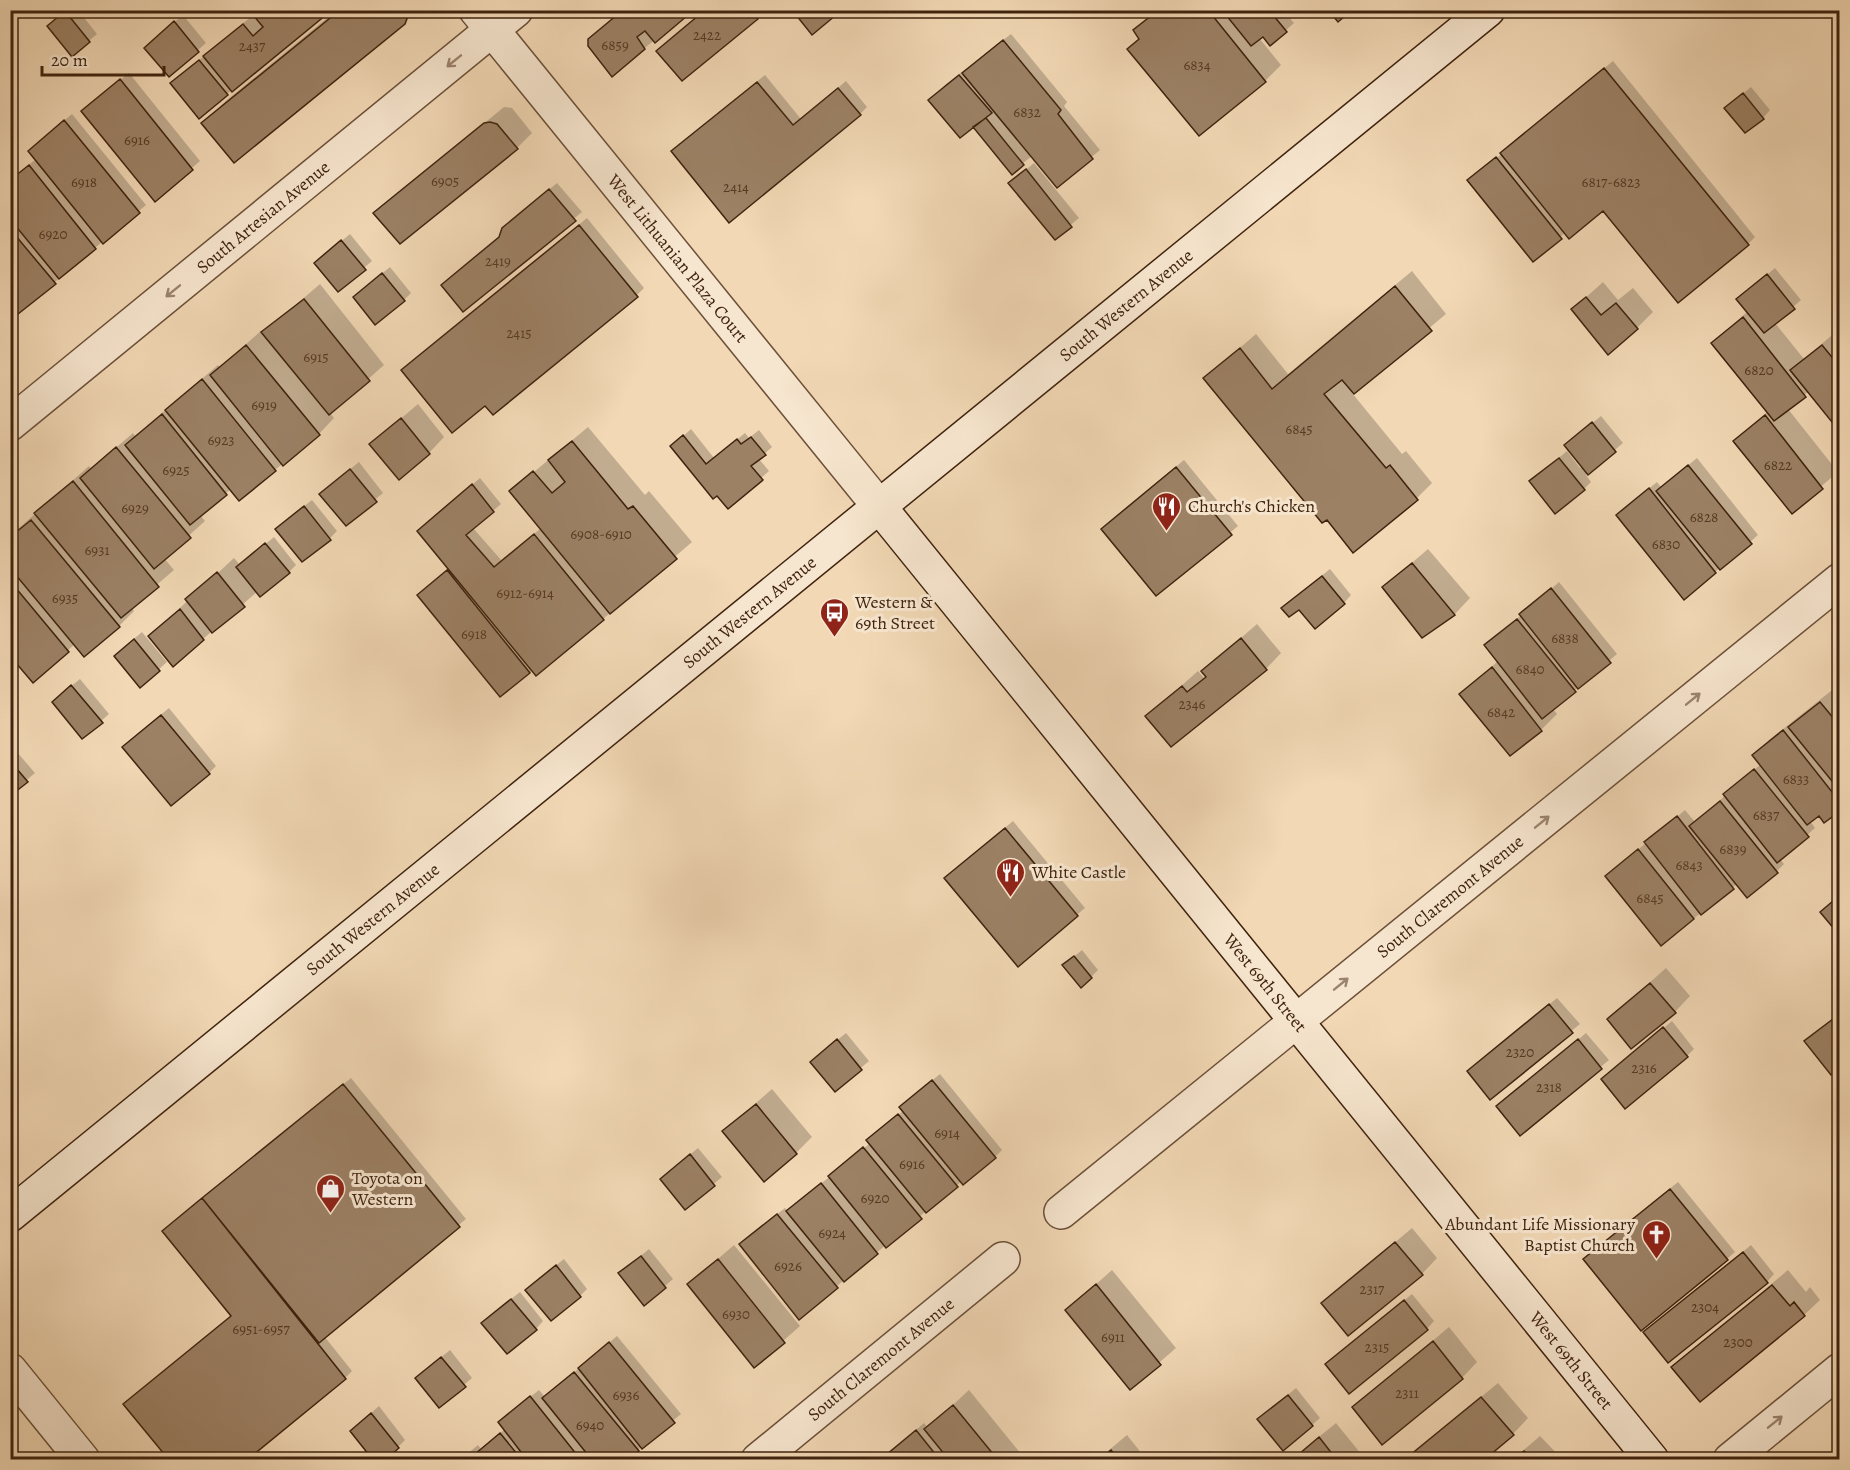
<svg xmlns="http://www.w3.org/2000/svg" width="1850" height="1470" font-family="Alegreya,serif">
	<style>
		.shadow { fill: #0003 }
		.building { fill: #9c8165; stroke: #3f230e; stroke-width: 1.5 }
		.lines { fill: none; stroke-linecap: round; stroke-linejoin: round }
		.street-casing { stroke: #6c5038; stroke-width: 36 }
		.secondary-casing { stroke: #3f230e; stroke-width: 36 }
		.street { stroke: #f7e6cf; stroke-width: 33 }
		.secondary { stroke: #f7e6cf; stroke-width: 33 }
		.oneway { stroke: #9b846e }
		.labels { text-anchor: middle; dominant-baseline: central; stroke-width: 6; stroke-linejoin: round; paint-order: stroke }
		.number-label { font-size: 15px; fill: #563a24 }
		.street-label { font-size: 18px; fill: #3f230e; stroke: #f7e6cf }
		.poi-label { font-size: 18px; fill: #3f230e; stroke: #f7e6cf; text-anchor: start }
	</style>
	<rect width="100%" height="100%" fill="#f2d8b5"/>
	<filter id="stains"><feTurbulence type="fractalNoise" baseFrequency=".00333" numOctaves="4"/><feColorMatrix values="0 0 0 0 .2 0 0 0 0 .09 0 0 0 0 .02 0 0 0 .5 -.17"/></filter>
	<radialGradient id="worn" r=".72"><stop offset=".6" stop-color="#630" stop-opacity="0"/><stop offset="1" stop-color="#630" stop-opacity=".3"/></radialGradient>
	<path class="shadow" d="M67,10h11l19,24 -25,21 -15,-36z
		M259,10h71l-103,84 -47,-18z
		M337,10h79l-12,13 -201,100 24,-23z
		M622,10h69l-78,64 -23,-34z
		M704,10h60l-7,8 -99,33z
		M1151,10h132l11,13 -23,21 -8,-10 -4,4 22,27 -16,16 -125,-43 -5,-8 18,-17z
		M183,15l23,28 -37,32 -16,-35z
		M1011,34l56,68 -3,4 36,44 -43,36 -25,-30 -20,16 -37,-44 -45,-28 16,-16z
		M1613,61l142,176 -7,7 -145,-35 -37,23 -33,28 -64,-79z
		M129,73l71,88 -45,39 -65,-96z
		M765,75l36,44 45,-38 21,26 -7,7 -180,30z
		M1751,87l19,23 -7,8 -29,-17z
		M504,107l8,1 20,25 -15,15 -142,65z
		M72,114l74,91 -135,114 -1,-139 26,-21 1,-16z
		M1034,163l45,55 -24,20 -45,-55z
		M557,183l25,29 -118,98 48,-90z
		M587,218l57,70 -7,7 -152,108 -82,-33z
		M350,234l22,27 -34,29 -15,-34z
		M390,267l21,26 -7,7 -42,-10z
		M1775,268l26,32 -26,23 29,36 34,-29 2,2v97l-31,-38 -21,18 50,63 -46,39 -57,-70 33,-30 -55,-68 35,-32 -2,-19z
		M1412,271l34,43 -94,79 50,61 4,-3 26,32 -15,15 -90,19 -122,-139 51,-44 32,40z
		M1603,282l15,18 15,-12 20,24 -16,16 -64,-19z
		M320,284l64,81 -54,48 4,5 -15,16 -44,36 -36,29 -8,-10 -31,26 5,6 -41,37 10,12 -43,37 3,4 -15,15 -44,18 -42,37 -23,-27v-118l79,-70 2,3 42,-36 2,3 83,-71 2,2 42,-37 2,2z
		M418,404l26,33 -15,16 -58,-9z
		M1601,416l22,27 -37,32 5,7 -7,7 -45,-15 28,-23 13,17 3,-2 -9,-28z
		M588,427l57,68 4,-4 43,51 -89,77 -103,76 -81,-100 30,-27 -30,-37 61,-53 21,26 -28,24 29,33 39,-33 -30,-37z
		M691,429l23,29 31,-25 4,5 10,-8 13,17 -13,12 10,12 -41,36 -48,-68z
		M1697,458l61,77 -43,37 -90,-64 32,-26 4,5z
		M1184,460l54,66 -81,68 -47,-73z
		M359,462l24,31 -37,31 -17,-38z
		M312,500l25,31 -7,7 -45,-17z
		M274,537l22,28 -7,7 -32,20 -54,47 -46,-10 77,-71 6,7z
		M1428,549l42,49 -15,16 -33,21 -38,-48z
		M1330,569l21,26 -7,8 -54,-2z
		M1559,582l58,72 -64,55 4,5 -16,16 -80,-36 37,-33 -12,-15z
		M1257,624l24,29 -15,16 -119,47 51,-45 6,7 2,-3 -3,-4z
		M142,632l25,30 -27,24 -17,-38z
		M80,679l29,35 -26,23 -22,-43z
		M1836,687l4,4v118l-21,5 -9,7 5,7 -35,31 4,5 -7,7 -30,25 -10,-12 -75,60 -55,-68 78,-66 10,12 66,-58 -7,-9 15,-15z
		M169,708l47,58 -7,7 -78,-34z
		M10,744l25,29 -25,21z
		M1013,821l72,87 -67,57 -65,-94z
		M1082,950l16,20 -7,7 -27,-12z
		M1666,968l24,28 -15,16 -66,7z
		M1557,998l23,26 -90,74 -14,-34z
		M1840,1013v53l-34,-25z
		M1672,1021l22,28 -7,7 -84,23z
		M846,1033l23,28 -34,29 -16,-35z
		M1586,1033l23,27 -89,74 -22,-28z
		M940,1074l62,76 -7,7 -33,24 -125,105 -89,-49 37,-29 3,3 81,-67 7,-11 28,-23 5,-11z
		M351,1078l115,141 -142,117 28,35 -7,7 -112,-63 -62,-91z
		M772,1089l40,48 -16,16 -72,-22z
		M698,1148l24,29 -37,31 -16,-36z
		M1678,1182l57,70 -8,7 -135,-7z
		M1412,1228l25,30 -15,16 -99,29z
		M734,1245l66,81 -45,40 -66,-82z
		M1751,1245l23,29 -7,8 -122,50z
		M649,1249l24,30 -28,25 -25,-31z
		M564,1259l23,30 -7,7 -45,-14z
		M1112,1270l64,78 -46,40 -63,-78z
		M1788,1270l18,22 4,-5 10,13 -16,15 -131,52z
		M520,1292l23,29 -7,8 -45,-14z
		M1412,1294l22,27 -7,8 -92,28z
		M1449,1327l28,35 -15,16 -108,29z
		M617,1336l64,78 -55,46h-166l18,-15 3,4 24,-20 2,-14 32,-25 6,7z
		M450,1350l22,28 -33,28 -15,-35z
		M1498,1383l30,35 -15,16 -108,26z
		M1296,1388l24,30 -8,7 -45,-13z
		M969,1390l57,70h-135l4,-12 29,-25 4,5z
		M379,1406l26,34 -7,7 -39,-23z
		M1336,1423l30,37h-72l10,-11z
		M1127,1435l20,25h-50z
		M1540,1436l23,24h-51z
		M1840,1444v16h-19z"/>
	<path class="building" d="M258,10h74l-100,82 -29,-36 40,-32 10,12 10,-9 -10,-12z
		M340,10h68v6l-3,8 -171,139 -33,-40z
		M623,10h71l-39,33 -10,-12 -8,6 8,12 -33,28 -24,-31v-7z
		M705,10h46l7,9 -76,62 -26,-30z
		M792,10h50l-30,25z
		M1149,10h59l58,72 -67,54 -72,-87 12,-10 -6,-9 19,-15z
		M1222,10h47l18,22 -17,14 -7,-9 -12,9z
		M1328,10h24l-14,12z
		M65,11l25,31 -18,15 -25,-31z
		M174,21l25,31 -30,25 -25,-29z
		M1003,40l58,70 -3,4 35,45 -36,29 -95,-115z
		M199,60l29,35 -29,24 -29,-36z
		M1604,68l145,177 -71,58 -75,-92 -34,28 -69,-86z
		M959,75l33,38 -32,25 -32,-38z
		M120,79l73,91 -38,32 -74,-91z
		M757,82l36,43 45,-37 23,27 -132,108 -58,-72z
		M1743,93l21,26 -19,14 -21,-25z
		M986,118l38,47 -12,10 -39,-48z
		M64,120l76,93 -37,31 -75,-93z
		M490,122l7,2 21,25 -118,95 -27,-31 111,-90z
		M1496,157l66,82 -29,23 -66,-82z
		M29,165l67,84 -37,30 -49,-60v-39z
		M1026,169l46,58 -17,13 -47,-57z
		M549,189l27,32 -113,91 -22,-27 58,-48 3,-9z
		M579,225l59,72 -145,118 -8,-9 -33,27 -51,-63z
		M10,229l46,55 -38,30 -8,-9z
		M341,240l25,30 -28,22 -24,-29z
		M382,273l23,28 -30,24 -22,-28z
		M1767,274l28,35 -31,24 -28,-34z
		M1395,286l37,45 -78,63 -12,-14 -18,14 62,74 4,-3 28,35 -65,53 -26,-33 -5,3 -119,-145 37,-30 32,41z
		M1586,297l15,18 15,-12 22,26 -30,26 -37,-46z
		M304,299l66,82 -41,34 -68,-83z
		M1743,317l63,80 -32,24 -63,-78z
		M246,345l74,90 -37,31 -73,-91z
		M1822,345l18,22v65l-50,-62z
		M202,379l74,92 -37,30 -74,-91z
		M162,414l65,81 -37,30 -65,-80z
		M1765,415l58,74 -31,25 -59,-73z
		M401,418l29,36 -31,26 -30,-36z
		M1592,422l24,30 -28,23 -24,-30z
		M683,435l23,29 31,-25 4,5 10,-7 15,18 -15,11 12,14 -35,29 -11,-13 -4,3 -43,-53z
		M572,441l56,68 5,-3 44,53 -67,55 -101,-123 24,-20 19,22 13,-11 -17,-22z
		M116,447l75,91 -37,31 -74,-91z
		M1559,458l26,32 -30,24 -26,-33z
		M1688,465l64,79 -32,26 -64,-79z
		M1176,467l56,68 -76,61 -55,-67z
		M350,469l27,33 -31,24 -27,-32z
		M73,481l86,106 -38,31 -87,-105z
		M472,484l22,28 -28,23 28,32 40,-33 70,86 -68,56 -119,-145z
		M1649,488l67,85 -32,27 -68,-85z
		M304,506l27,34 -29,22 -27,-33z
		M31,520l89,107 -36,30 -74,-89v-31z
		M265,543l25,30 -30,24 -24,-30z
		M1412,563l43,52 -33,23 -40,-51z
		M447,570l83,103 -30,24 -83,-102z
		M217,572l28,35 -33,26 -27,-34z
		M1322,576l23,28 -30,25 -16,-19 -10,7 -8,-9z
		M10,581l59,71 -36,31 -23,-27z
		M1551,588l60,75 -33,26 -59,-75z
		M180,609l24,31 -31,27 -25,-31z
		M1517,619l59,73 -34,27 -58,-74z
		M1241,638l26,32 -96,77 -26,-31 37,-30 5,6 19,-15 -5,-6z
		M134,639l26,32 -20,17 -26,-32z
		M1492,667l50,64 -32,25 -51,-62z
		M71,685l32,38 -21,16 -30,-37z
		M1820,702l20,24v65l-52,-64z
		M161,715l49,59 -39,32 -49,-59z
		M1783,730l57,72v9l-16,12 -5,-7 -12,9 -55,-70z
		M10,761l18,21 -18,14z
		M1754,769l55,68 -32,26 -54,-69z
		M1720,801l58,72 -31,25 -58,-72z
		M1677,816l57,73 -33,26 -57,-73z
		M1005,828l73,88 -60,51 -74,-89z
		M1638,849l56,70 -33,27 -56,-70z
		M1840,895v41l-20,-24z
		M1074,956l18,22 -11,10 -19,-23z
		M1650,983l26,30 -45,36 -24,-30z
		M1549,1004l24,29 -83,67 -23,-29z
		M1833,1019l7,8v41l-9,7 -27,-34z
		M1663,1027l25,30 -63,52 -24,-30z
		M837,1039l25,31 -27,22 -25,-30z
		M1578,1039l24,30 -82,67 -24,-30z
		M932,1080l64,78 -33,27 -64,-78z
		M343,1084l117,143 -141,116 -117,-145z
		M756,1104l41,50 -33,28 -42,-51z
		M898,1114l60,73 -32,26 -60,-73z
		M863,1147l59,72 -36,29 -58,-72z
		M690,1154l25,32 -30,24 -25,-31z
		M821,1183l57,71 -34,28 -58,-71z
		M1670,1189l58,71 -87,71 -58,-72z
		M202,1198l144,181 -99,81h-78l-46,-56 108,-88 -69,-85z
		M777,1214l61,74 -39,32 -60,-76z
		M1395,1242l28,33 -75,61 -27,-33z
		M1743,1252l25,31 -100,80 -25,-31z
		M641,1256l25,32 -22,18 -26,-33z
		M718,1259l67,84 -31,25 -67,-84z
		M556,1265l25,32 -30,24 -26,-31z
		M1096,1284l65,81 -31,25 -65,-80z
		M1772,1285l18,21 4,-4 11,14 -105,86 -29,-35z
		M511,1299l26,31 -30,24 -26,-31z
		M1404,1300l24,30 -79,64 -24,-30z
		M1433,1341l30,38 -81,66 -30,-38z
		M609,1342l66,81 -33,26 -64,-81z
		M441,1357l25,30 -27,21 -24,-30z
		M574,1372l65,79 -11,9h-36l-50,-62z
		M1288,1395l25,31 -30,25 -26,-32z
		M530,1396l51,64h-54l-29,-38z
		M1481,1397l33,38 -30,25h-80z
		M953,1405l45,55h-49l-25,-31z
		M371,1413l28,35 -14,12h-12l-23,-29z
		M916,1430l24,30h-51l-3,-5z
		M500,1433l22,27h-54z
		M1319,1437l18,23h-45z
		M1840,1445v15h-18z
		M1111,1450l8,10h-20z
		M1524,1451l9,9h-20z"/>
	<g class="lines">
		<defs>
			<g id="street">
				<path id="s1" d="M476,10l402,495"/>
				<path id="s2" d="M10,424l506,-414"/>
				<path id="s3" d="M1061,1212l779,-632"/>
				<path d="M10,1370l73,90"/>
				<path id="s4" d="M758,1460l245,-201"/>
				<path d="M1730,1460l110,-90"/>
			</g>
			<g id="secondary">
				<path id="s5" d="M878,505l774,955"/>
				<path id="s6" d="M10,1215l1478,-1205"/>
			</g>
		</defs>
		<use href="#street" class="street-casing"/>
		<use href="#secondary" class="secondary-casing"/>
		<use href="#street" class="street"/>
		<use href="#secondary" class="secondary"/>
	</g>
	<defs><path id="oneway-shaft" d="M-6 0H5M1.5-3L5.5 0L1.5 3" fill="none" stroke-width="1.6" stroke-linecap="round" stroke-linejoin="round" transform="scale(1.5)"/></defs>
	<g class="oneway">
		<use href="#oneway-shaft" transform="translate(454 61) rotate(141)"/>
		<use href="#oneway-shaft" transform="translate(173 291) rotate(141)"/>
		<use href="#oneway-shaft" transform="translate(1693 699) rotate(-39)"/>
		<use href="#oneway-shaft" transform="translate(1542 822) rotate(-39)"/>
		<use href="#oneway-shaft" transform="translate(1341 984) rotate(-39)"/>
		<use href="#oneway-shaft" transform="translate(1775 1422) rotate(-39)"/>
	</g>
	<defs>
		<symbol id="restaurant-pin" viewBox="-11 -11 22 30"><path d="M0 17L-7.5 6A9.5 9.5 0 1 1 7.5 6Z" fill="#8f2418" stroke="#f7e6cf"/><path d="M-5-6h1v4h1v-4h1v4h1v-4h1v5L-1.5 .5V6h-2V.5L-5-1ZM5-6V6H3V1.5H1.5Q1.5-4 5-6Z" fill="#fff"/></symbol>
		<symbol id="bus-pin" viewBox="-11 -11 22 30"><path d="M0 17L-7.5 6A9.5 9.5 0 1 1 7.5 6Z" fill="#8f2418" stroke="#f7e6cf"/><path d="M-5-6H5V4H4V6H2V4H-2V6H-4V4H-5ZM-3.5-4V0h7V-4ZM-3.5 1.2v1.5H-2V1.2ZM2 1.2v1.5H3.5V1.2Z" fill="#fff"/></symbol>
		<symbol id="shop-pin" viewBox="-11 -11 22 30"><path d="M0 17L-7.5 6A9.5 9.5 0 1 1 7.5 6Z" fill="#8f2418" stroke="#f7e6cf"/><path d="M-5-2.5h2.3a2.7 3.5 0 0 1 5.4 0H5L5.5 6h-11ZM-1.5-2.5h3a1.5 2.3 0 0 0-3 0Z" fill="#fff"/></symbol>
		<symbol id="church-pin" viewBox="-11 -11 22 30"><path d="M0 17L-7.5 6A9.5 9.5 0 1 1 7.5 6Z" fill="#8f2418" stroke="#f7e6cf"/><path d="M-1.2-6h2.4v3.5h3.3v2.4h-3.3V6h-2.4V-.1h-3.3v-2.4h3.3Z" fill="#fff"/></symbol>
	</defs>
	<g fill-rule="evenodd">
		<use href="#restaurant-pin" x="1150" y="490" width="33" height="45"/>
		<use href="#bus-pin" x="818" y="596" width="33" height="45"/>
		<use href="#restaurant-pin" x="994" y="856" width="33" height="45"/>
		<use href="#shop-pin" x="314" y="1172" width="33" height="45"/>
		<use href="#church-pin" x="1640" y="1218" width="33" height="45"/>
	</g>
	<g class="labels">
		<g class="number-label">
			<text x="707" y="35">2422</text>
			<text x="615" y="45">6859</text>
			<text x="252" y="46">2437</text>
			<text x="1197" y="65">6834</text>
			<text x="1027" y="112">6832</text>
			<text x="137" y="140">6916</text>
			<text x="445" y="181">6905</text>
			<text x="84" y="182">6918</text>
			<text x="1611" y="182">6817-6823</text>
			<text x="736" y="187">2414</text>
			<text x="53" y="234">6920</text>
			<text x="498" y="261">2419</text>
			<text x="519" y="333">2415</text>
			<text x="316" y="357">6915</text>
			<text x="1759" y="370">6820</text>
			<text x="264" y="405">6919</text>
			<text x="1299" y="429">6845</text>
			<text x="221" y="440">6923</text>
			<text x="1778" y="465">6822</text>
			<text x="176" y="470">6925</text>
			<text x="135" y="508">6929</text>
			<text x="1704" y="517">6828</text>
			<text x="601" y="534">6908-6910</text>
			<text x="1666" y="544">6830</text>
			<text x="97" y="550">6931</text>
			<text x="525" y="593">6912-6914</text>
			<text x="65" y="598">6935</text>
			<text x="474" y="634">6918</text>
			<text x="1565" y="638">6838</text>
			<text x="1530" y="669">6840</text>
			<text x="1192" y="704">2346</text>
			<text x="1501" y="712">6842</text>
			<text x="1796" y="779">6833</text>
			<text x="1766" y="815">6837</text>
			<text x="1733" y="849">6839</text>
			<text x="1689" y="865">6843</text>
			<text x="1650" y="898">6845</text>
			<text x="1520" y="1052">2320</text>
			<text x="1644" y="1068">2316</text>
			<text x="1549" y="1087">2318</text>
			<text x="947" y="1133">6914</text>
			<text x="912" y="1164">6916</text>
			<text x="875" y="1198">6920</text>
			<text x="832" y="1233">6924</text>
			<text x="788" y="1266">6926</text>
			<text x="1372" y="1289">2317</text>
			<text x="1705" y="1307">2304</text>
			<text x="736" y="1314">6930</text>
			<text x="261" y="1329">6951-6957</text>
			<text x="1113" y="1337">6911</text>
			<text x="1738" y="1342">2300</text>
			<text x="1377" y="1347">2315</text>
			<text x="1407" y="1393">2311</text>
			<text x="626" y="1395">6936</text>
			<text x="590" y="1425">6940</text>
		</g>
		<g class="street-label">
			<text stroke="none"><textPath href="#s2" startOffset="327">South Artesian Avenue</textPath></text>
			<text stroke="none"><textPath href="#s1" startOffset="320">West Lithuanian Plaza Court</textPath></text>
			<text stroke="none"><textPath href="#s6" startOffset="1440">South Western Avenue</textPath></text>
			<text stroke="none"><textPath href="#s6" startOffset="954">South Western Avenue</textPath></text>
			<text stroke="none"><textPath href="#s3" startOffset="501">South Claremont Avenue</textPath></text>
			<text stroke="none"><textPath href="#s6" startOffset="468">South Western Avenue</textPath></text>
			<text stroke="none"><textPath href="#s5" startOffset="615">West 69th Street</textPath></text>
			<text stroke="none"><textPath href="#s4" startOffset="159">South Claremont Avenue</textPath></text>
			<text stroke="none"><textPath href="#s5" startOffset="1101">West 69th Street</textPath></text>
		</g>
		<g class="poi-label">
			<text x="1188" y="506">Church's Chicken</text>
			<text x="855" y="602">Western &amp;<tspan x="855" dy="21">69th Street</tspan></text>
			<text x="1032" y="872">White Castle</text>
			<text x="352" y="1178">Toyota on<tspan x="352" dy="21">Western</tspan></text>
			<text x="1635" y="1224" text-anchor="end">Abundant Life Missionary<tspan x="1635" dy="21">Baptist Church</tspan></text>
		</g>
	</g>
	<rect width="1850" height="1470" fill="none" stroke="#f2d8b5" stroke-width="36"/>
	<rect x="12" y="12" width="1826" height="1446" fill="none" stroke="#3f230e" stroke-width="3"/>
	<rect x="18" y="18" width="1814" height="1434" fill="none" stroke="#3f230e" stroke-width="1.5"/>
	<path d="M42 66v9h122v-9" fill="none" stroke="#3f230e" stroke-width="3"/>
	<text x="51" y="66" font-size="18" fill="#3f230e" stroke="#f7e6cf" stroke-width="4.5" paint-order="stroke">20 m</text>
	<rect width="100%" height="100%" filter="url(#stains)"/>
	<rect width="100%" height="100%" fill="url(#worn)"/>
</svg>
